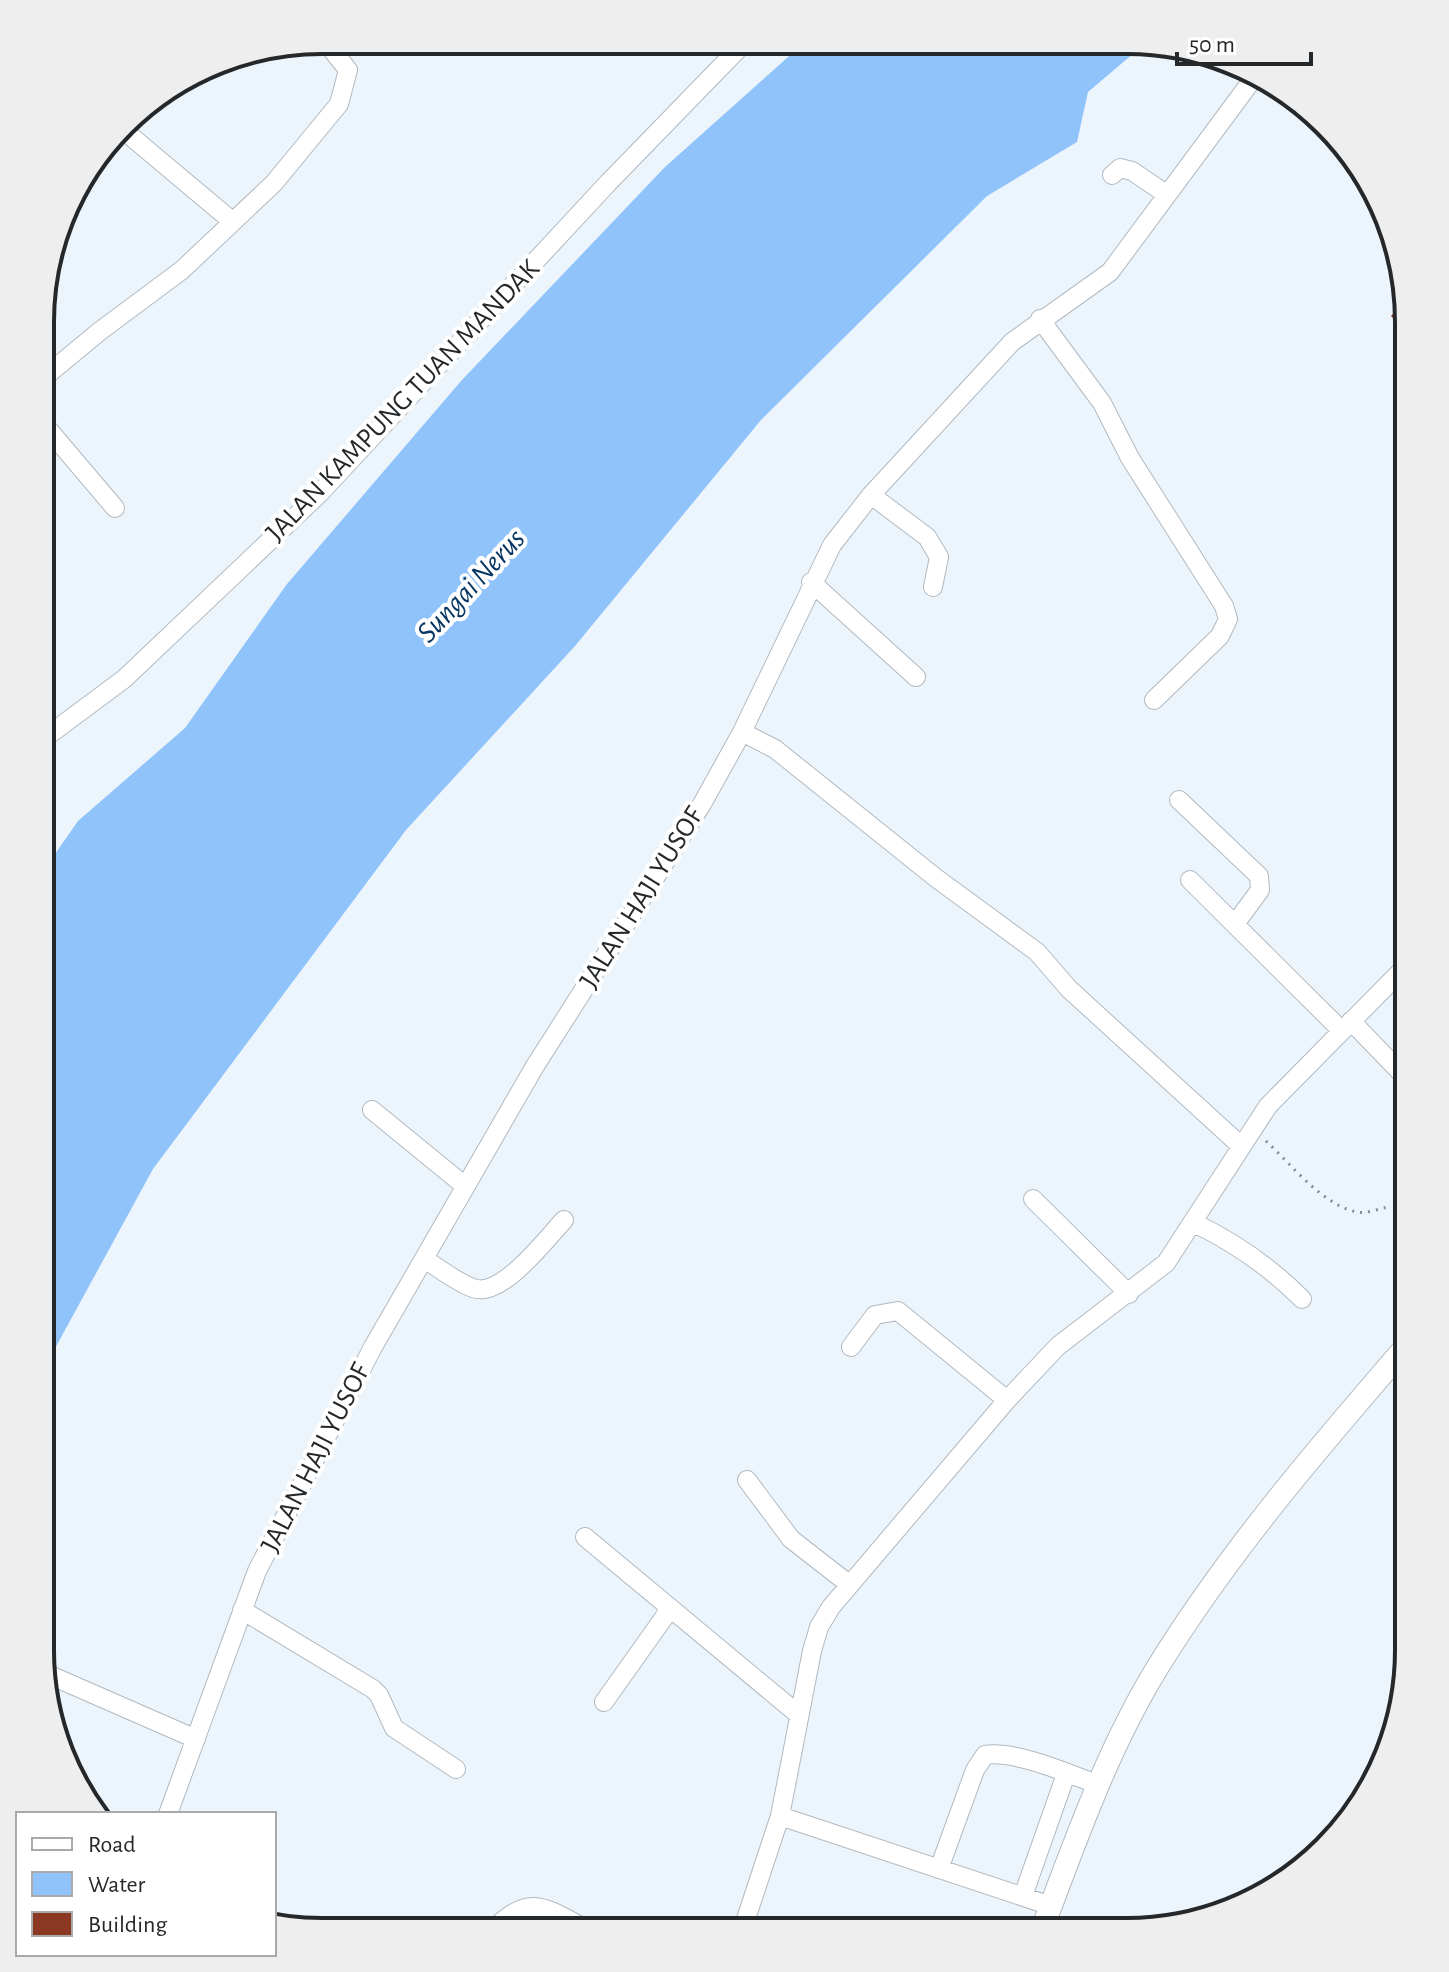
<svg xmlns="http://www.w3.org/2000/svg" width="1449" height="1972" font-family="'Alegreya Sans',sans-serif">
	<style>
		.water { fill: #8fc3fa }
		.building { fill: #8c3822 }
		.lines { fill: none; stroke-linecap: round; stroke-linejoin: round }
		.minor-casing { stroke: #b1b9c0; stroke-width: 20 }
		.major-casing { stroke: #b1b9c0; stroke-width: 24 }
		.path { stroke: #878c90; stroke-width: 3; stroke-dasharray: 2 6; stroke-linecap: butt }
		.minor { stroke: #fff; stroke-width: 18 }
		.major { stroke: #fff; stroke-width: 22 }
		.labels { text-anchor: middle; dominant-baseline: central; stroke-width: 8; stroke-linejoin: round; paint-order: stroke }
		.street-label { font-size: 28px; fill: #25282a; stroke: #fff }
		.water-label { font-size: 30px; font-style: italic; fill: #073863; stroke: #fff }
		.rim { fill: none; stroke: #25282a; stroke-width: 4 }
	</style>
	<rect width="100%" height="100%" fill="#edf5fc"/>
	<path class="water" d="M806,41l341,1 -59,50 -11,50 -90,54 -226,224 -186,226 -169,184 -253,339 -112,205v-500l37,-53 107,-93 102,-144 174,-203 204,-214z"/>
	<path class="building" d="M1404,302l5,20v12l-18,-18z"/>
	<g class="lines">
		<defs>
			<path id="minor" d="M121,128l112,94
				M1112,175l8,-7 12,3 34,23
				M1040,319l62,84 28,55 94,148 4,13 -8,17 -66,64
				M42,379l58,-48 82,-61 92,-87 65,-79 9,-34 -24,-30
				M42,422l73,86
				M871,495l56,42 12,20 -6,30
				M811,582l105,95
				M742,732l33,17 161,129 101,74 32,37 171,156
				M42,740l82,-61 196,-186 288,-310 138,-142
				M1179,800l80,76 1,14 -25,34
				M1190,880l152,151
				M1351,1021l58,60
				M372,1110l93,76
				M1033,1199l96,95
				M1194,1223c42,20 76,44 108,76
				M424,1259c15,9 32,23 49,29 28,11 73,-49 91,-68
				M851,1347l24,-32 23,-4 109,89
				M747,1480l44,59 59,46
				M585,1537l214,178
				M242,1610l131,79 6,6 15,33 62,41
				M45,1673l151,66
				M604,1702l66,-93
				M168,1814l89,-243 116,-224 162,-281 167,-262 40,-72 90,-187 39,-50 141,-153 98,-70 143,-193
				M780,1816l32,-165 7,-24 12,-20 176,-207 51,-54 108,-83 102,-157 141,-143
				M939,1869l36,-99 10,-15c30,-5 84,19 114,30
				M1023,1896l43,-122
				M493,1930c37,-39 54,-21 95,0
				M742,1931l38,-115 271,90"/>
			<path id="major" d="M1041,1932c34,-90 67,-185 118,-267 72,-116 161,-219 250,-322"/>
		</defs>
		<use href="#minor" class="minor-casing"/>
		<use href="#major" class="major-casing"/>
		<path class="path" d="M1266,1141c25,23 56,64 91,71 9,2 21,-3 31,-5"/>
		<use href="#minor" class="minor"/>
		<use href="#major" class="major"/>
	</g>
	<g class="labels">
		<g class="street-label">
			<text transform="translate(403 401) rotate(-46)">JALAN KAMPUNG TUAN MANDAK</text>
			<text transform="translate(642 898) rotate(-58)">JALAN HAJI YUSOF</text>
			<text transform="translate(316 1458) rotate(-63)">JALAN HAJI YUSOF</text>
		</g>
		<g class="water-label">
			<text transform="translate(471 586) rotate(-47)">Sungai Nerus</text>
		</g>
	</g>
	<path d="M0 0H1449V1972H0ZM322 54H1127A268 268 0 0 1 1395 322V1650A268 268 0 0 1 1127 1918H322A268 268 0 0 1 54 1650V322A268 268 0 0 1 322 54Z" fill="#eee" fill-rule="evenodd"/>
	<path class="rim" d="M322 54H1127A268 268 0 0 1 1395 322V1650A268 268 0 0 1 1127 1918H322A268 268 0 0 1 54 1650V322A268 268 0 0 1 322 54Z"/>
	<rect x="16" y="1812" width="260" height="144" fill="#ffffff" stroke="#a8a9aa" stroke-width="2"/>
	<rect x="32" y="1838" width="40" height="12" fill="#ffffff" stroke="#a8a9aa" stroke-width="2"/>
	<text x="88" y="1852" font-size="24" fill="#25282a">Road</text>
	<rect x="32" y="1872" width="40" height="24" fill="#8fc3fa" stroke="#a8a9aa" stroke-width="2"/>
	<text x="88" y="1892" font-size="24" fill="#25282a">Water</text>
	<rect x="32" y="1912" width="40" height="24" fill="#8c3822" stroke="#a8a9aa" stroke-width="2"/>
	<text x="88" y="1932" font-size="24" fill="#25282a">Building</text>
	<path d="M1177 52v12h134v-12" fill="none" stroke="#25282a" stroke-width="4"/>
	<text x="1189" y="52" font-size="24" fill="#25282a" stroke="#ffffff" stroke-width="6" paint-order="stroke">50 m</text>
</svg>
